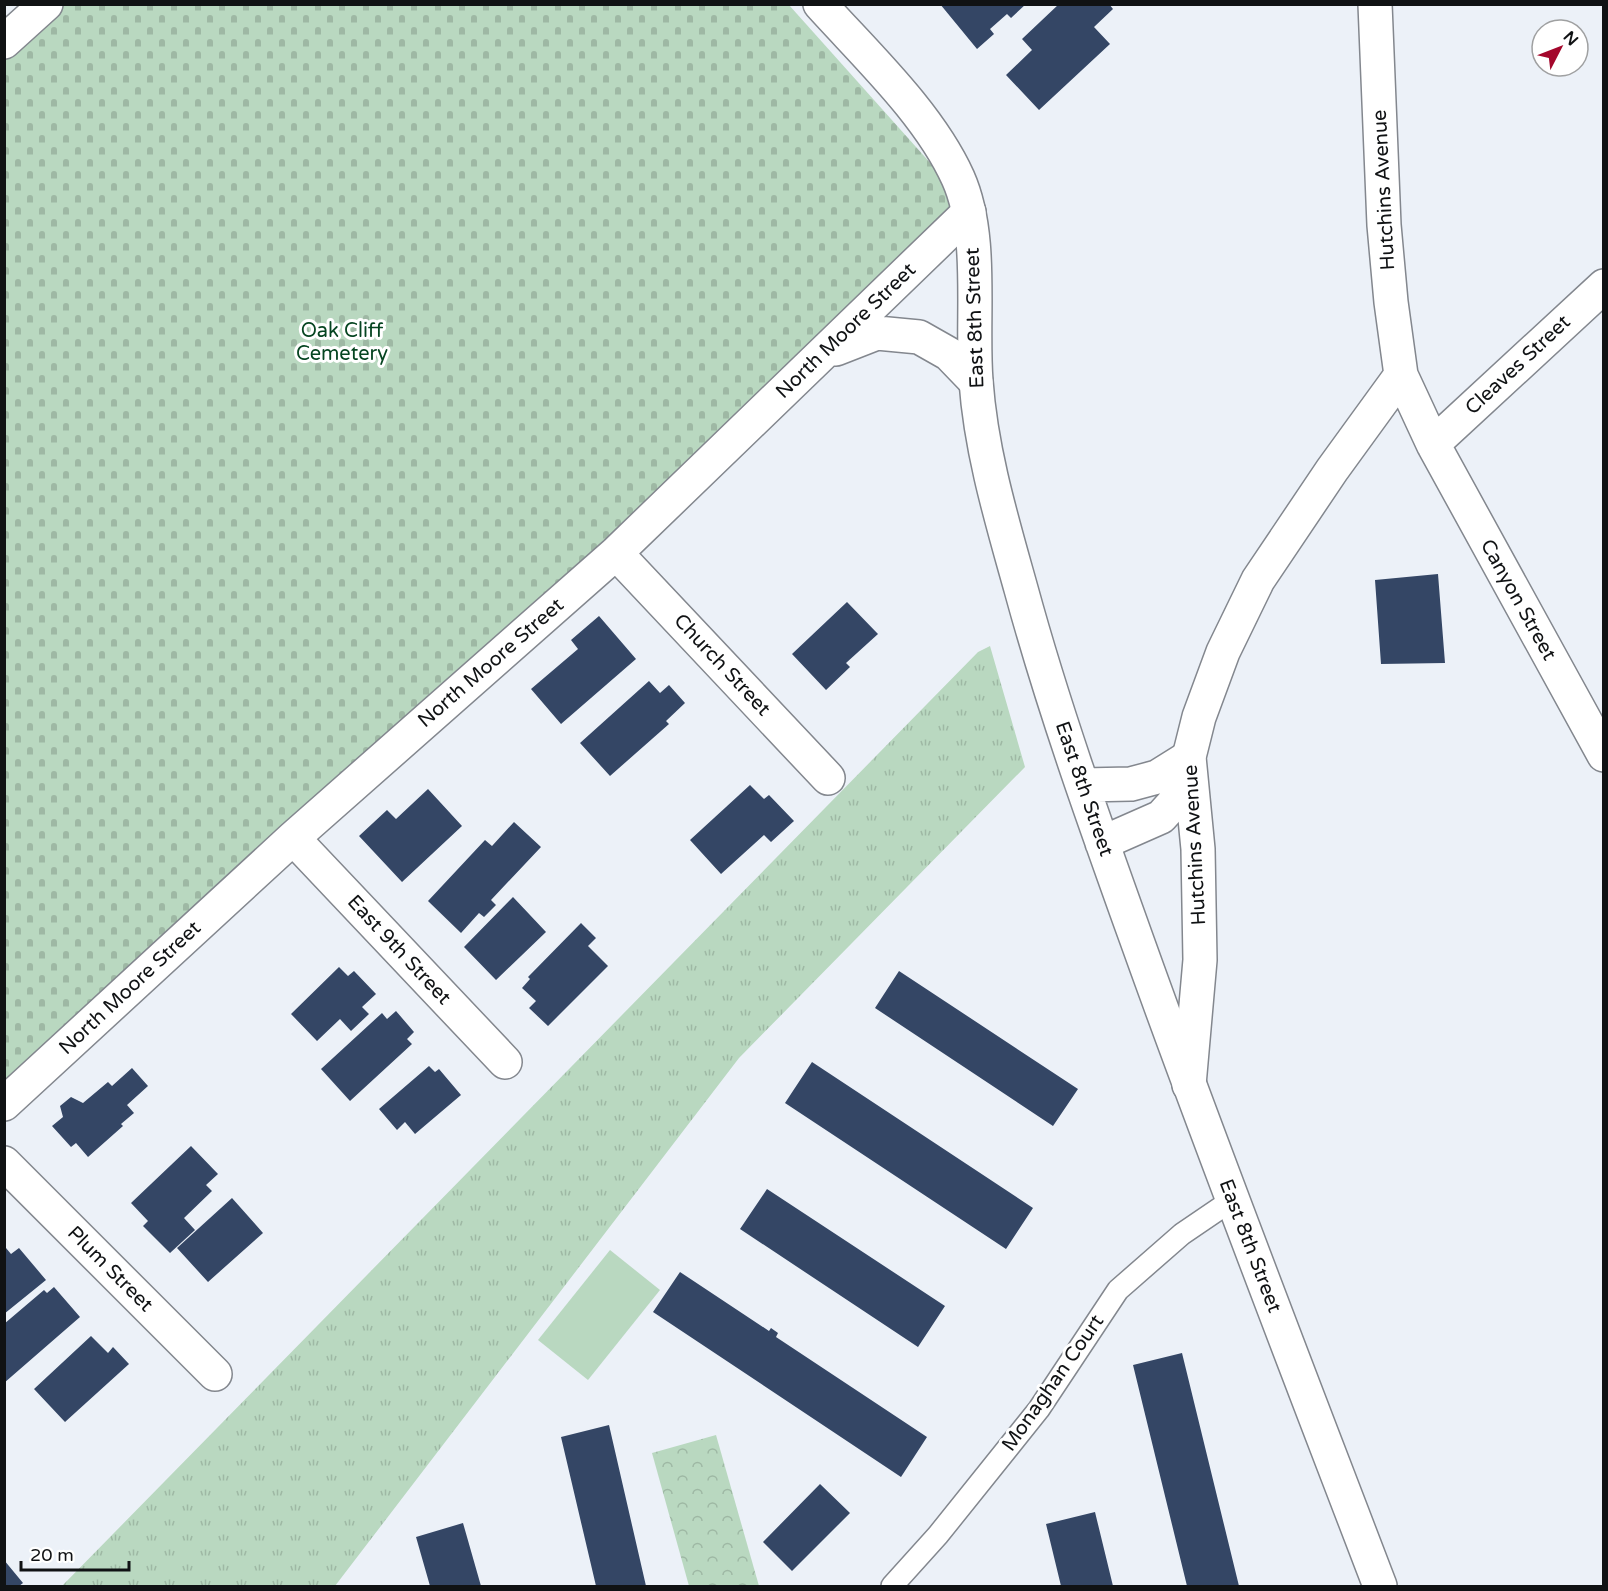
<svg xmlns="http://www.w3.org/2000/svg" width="1608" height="1591" font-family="'Varela Round',sans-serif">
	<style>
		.grass { fill: url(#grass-tufts) }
		.cemetery { fill: url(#cemetery-stones) }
		.park { fill: url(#park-crowns) }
		.pitch { fill: #b9d8c0 }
		.building { fill: #344665 }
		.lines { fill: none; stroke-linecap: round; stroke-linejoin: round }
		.service-casing { stroke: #83878e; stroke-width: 24 }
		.minor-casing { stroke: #83878e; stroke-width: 36 }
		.secondary-casing { stroke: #83878e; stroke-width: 36 }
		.service { stroke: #fff; stroke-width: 21 }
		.minor { stroke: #fff; stroke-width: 33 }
		.secondary { stroke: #fff; stroke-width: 33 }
		.labels { text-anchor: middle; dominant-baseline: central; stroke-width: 6; stroke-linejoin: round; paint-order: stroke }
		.street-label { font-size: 20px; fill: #101214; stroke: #fff }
		.park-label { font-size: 20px; fill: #064521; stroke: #fff }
	</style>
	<defs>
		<pattern id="grass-tufts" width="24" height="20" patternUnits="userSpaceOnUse" patternTransform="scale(1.5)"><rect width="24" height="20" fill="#b9d8c0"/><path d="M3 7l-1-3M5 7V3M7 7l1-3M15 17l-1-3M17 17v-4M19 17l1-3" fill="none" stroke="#9eb8a4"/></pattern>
		<pattern id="cemetery-stones" width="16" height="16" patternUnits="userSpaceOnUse" patternTransform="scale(1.5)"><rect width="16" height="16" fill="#b9d8c0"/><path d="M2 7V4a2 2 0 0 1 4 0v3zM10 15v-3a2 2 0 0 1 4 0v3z" fill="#9eb8a4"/></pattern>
		<pattern id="park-crowns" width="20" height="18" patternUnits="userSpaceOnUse" patternTransform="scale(1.5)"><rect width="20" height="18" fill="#b9d8c0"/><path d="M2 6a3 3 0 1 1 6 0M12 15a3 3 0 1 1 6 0" fill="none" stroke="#9eb8a4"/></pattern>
	</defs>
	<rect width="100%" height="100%" fill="#ecf1f8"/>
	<path class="grass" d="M990,646l35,121 -286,291 -404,528h-273l916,-934z"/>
	<path class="cemetery" d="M63,5h726l195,218 -979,873 -1,-1040z"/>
	<path class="park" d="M716,1435l43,151h-70l-37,-133z"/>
	<path class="pitch" d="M610,1250l50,40 -72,90 -50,-40z"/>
	<path class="building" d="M940,4h86l-15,14 -4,-4 -17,15 4,5 -17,15z
		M1059,4h50l4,5 -19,18 16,17 -71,66 -33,-35 26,-25 -10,-11z
		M1438,574l7,89 -64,1 -6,-84z
		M847,602l31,32 -32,29 4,4 -24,23 -34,-36z
		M599,616l37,43 -75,65 -30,-35 47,-40 -7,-9z
		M649,681l11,12 9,-8 16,18 -19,18 3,3 -59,52 -30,-33z
		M750,785l14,14 5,-4 25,26 -23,21 -7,-7 -43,39 -31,-34z
		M428,789l34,37 -60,56 -43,-46 28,-26 9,9z
		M514,822l27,25 -50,53 5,5 -12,12 -5,-4 -18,20 -33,-32 57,-61 7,6z
		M513,897l33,35 -50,48 -32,-33z
		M581,923l15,15 -8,8 20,20 -60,60 -19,-18 7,-7 -14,-13 8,-9 -2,-2z
		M339,967l9,9 6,-5 22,23 -14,13 7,7 -18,17 -11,-12 -23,22 -26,-27z
		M899,971l179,118 -25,37 -178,-118z
		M396,1011l18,21 -7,7 5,5 -62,57 -29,-32 61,-56 5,6z
		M812,1062l221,146 -27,41 -221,-146z
		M429,1066l6,6 4,-3 22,26 -46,39 -10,-12 -8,8 -18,-21z
		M132,1068l16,18 -21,19 7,8 -13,11 2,2 -35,31 -12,-14 -5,4 -19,-21 11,-9 -3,-11 11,-9 12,6 25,-21 4,4z
		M191,1146l27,28 -12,11 6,6 -28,27 11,12 -25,23 -27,-27 5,-5 -17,-18z
		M767,1189l178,117 -27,41 -178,-118z
		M232,1198l31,35 -55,49 -31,-34z
		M6,1248l5,6 8,-6 27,32 -42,34z
		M680,1272l89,59 2,-3 7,5 -2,4 151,100 -26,40 -248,-165z
		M54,1287l26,30 -76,66v-59l40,-34 3,3z
		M91,1336l17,17 5,-6 16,17 -64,58 -31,-33z
		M1182,1353l57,233h-52l-54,-221z
		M609,1425l37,161h-50l-35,-149z
		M820,1484l30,29 -58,58 -29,-29z
		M1095,1512l18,74h-52l-15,-62z
		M463,1523l18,63h-51l-14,-49z
		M4,1560l19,23 -4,3h-15z"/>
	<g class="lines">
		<defs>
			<path id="service" d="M892,1586l46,-51 101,-126 79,-119 64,-56 50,-34"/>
			<path id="minor" d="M1375,4l9,221 7,77 10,73 32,69 171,311
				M4,42l42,-38
				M836,349l41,-16 42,4 30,17 27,28
				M1433,444l171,-158
				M616,553l212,225
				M293,838l212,224
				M1189,1085l11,-125 -2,-111 -9,-92 10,-40 24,-65 35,-72 74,-110 69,-95
				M4,1104l289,-266 323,-285 353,-341
				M4,1163l211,211"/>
			<path id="secondary" d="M820,4c47,52 109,110 138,174 26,58 13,140 18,203 5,71 26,140 45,208 33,121 76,240 118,357 77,215 160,428 241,640
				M1083,785l48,-1 26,-7 32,-20
				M1102,843l59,-26 19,-21 9,-39"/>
		</defs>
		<use href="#service" class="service-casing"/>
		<use href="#minor" class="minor-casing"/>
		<use href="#secondary" class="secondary-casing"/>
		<use href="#service" class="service"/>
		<use href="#minor" class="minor"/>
		<use href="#secondary" class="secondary"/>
	</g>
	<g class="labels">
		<g class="street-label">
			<text transform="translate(1384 190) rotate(-93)">Hutchins Avenue</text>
			<text transform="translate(975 318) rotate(-92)">East 8th Street</text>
			<text transform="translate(846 331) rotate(-44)">North Moore Street</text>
			<text transform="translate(1518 365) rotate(-43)">Cleaves Street</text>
			<text transform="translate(1518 600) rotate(61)">Canyon Street</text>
			<text transform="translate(491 663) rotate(-41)">North Moore Street</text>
			<text transform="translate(722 665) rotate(47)">Church Street</text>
			<text transform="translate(1084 789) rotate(71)">East 8th Street</text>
			<text transform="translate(1195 845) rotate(-93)">Hutchins Avenue</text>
			<text transform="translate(399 950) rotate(47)">East 9th Street</text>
			<text transform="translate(130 988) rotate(-43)">North Moore Street</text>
			<text transform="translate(1250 1246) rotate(69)">East 8th Street</text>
			<text transform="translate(110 1269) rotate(45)">Plum Street</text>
			<text transform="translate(1053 1383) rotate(-55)">Monaghan Court</text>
		</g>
		<g class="park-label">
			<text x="342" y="331">Oak Cliff<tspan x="342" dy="23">Cemetery</tspan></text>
		</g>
	</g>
	<rect width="1608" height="1591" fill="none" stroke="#101214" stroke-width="12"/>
	<g transform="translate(1560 48) rotate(48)"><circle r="28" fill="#ffffff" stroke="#9fa0a1" stroke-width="1.5"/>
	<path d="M0-4.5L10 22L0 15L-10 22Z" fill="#a4072c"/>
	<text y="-9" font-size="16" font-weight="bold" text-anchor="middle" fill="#101214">N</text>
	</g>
	<path d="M21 1561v9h108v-9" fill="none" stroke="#101214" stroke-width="3"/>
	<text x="30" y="1561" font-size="18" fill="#101214" stroke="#ffffff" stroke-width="4.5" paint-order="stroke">20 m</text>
</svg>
